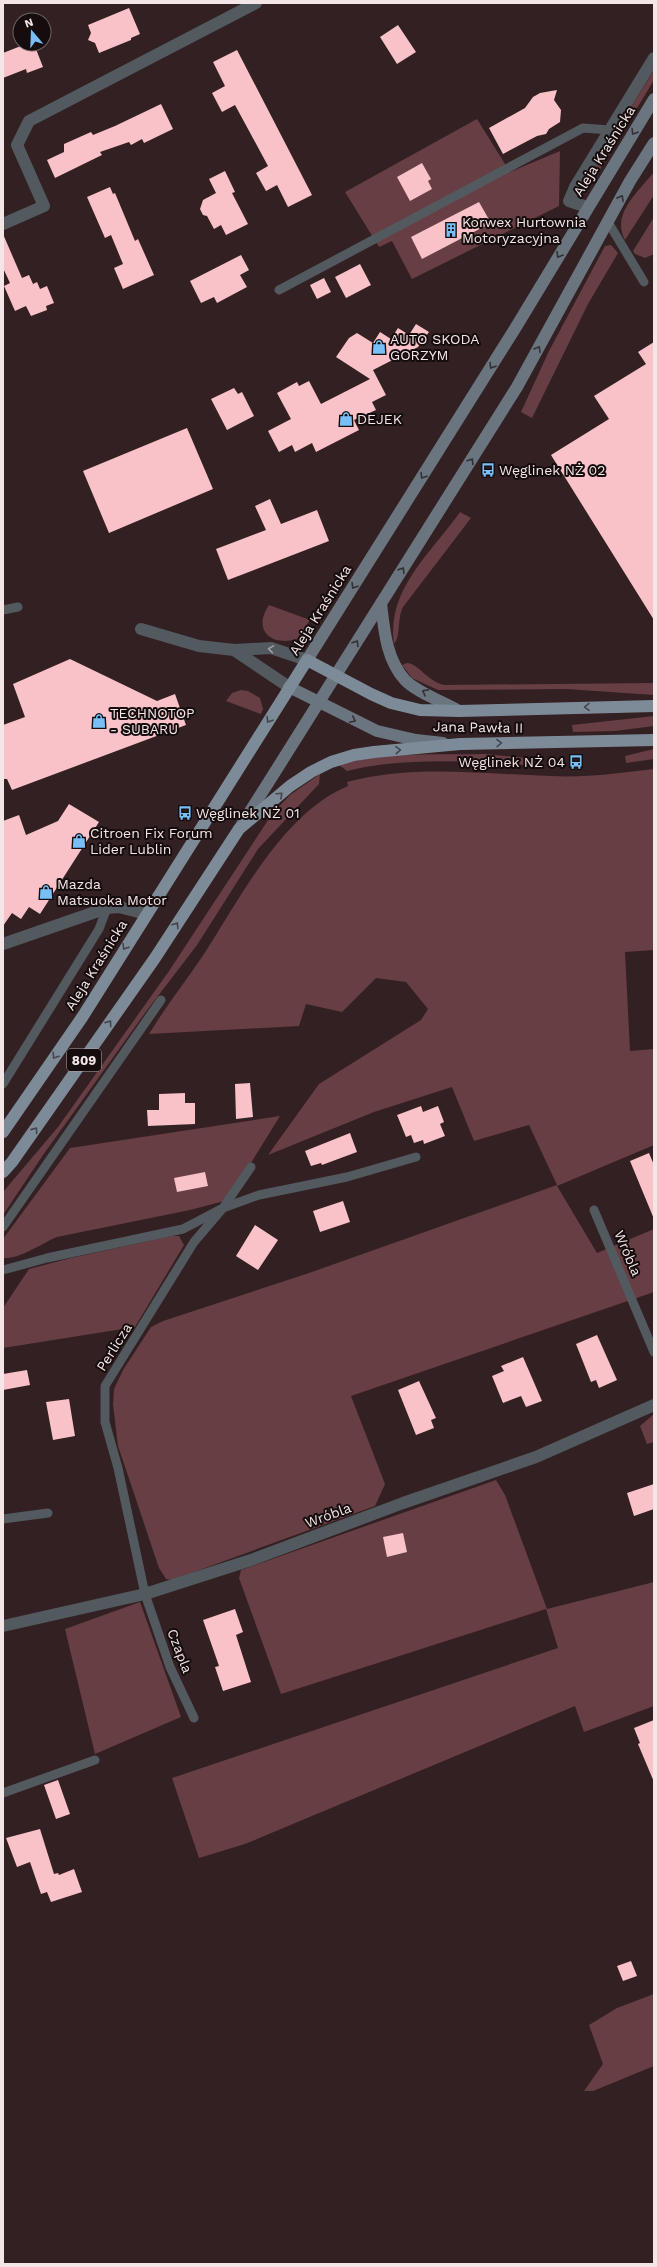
<svg xmlns="http://www.w3.org/2000/svg" width="657" height="2267" font-family="'Work Sans',sans-serif">
	<style>
		.green { fill: #673e43 }
		.building { fill: #f9c1c8 }
		.lines { fill: none; stroke-linecap: round; stroke-linejoin: round }
		.service { stroke: #52595f; stroke-width: 9 }
		.minor { stroke: #52595f; stroke-width: 12 }
		.secondary { stroke: #6a757f; stroke-width: 12 }
		.primary { stroke: #7d8b98; stroke-width: 12 }
		.oneway { stroke: #333135 }
		.oneway2 { stroke: #a3a0a3 }
		.oneway3 { stroke: #44454c }
		.labels { text-anchor: middle; dominant-baseline: central; stroke-width: 4; stroke-linejoin: round; paint-order: stroke }
		.shield { fill: #150c0d; stroke: #b1a5a6; stroke-width: 1 }
		.shield-label { font-size: 13px; font-weight: bold; fill: #f4e6e7 }
		.street-label { font-size: 14px; fill: #f4e6e7; stroke: #150c0d }
		.poi-label { font-size: 14px; fill: #f4e6e7; stroke: #150c0d; text-anchor: start }
	</style>
	<rect width="100%" height="100%" fill="#332022"/>
	<path class="green" d="M654,70v10l-67,111 -4,1 -1,-6 2,-3z
		M477,119l33,53 50,-21 -1,55 -147,73 -20,-38 -13,6 -34,-55z
		M654,172v23l-29,45c-14,-26 13,-48 29,-68z
		M654,217v37l-9,4 -10,-4 -2,-3z
		M611,245l7,8 -30,51 -56,114 -11,-6 28,-61 56,-105z
		M460,512l11,6 -68,89c-6,11 -2,29 -9,37 -8,-54 37,-91 66,-132z
		M269,605l41,15 -13,19c-26,8 -45,-9 -28,-34z
		M407,663c12,1 20,18 37,22l210,-2v12l-88,-6 -128,1 -26,-12 -10,-13z
		M241,690l7,1 12,7 3,11 -2,5 -35,-13 6,-8z
		M654,716v10l-39,5 -42,1 -1,-7z
		M654,749v10l-28,4 -1,-7z
		M485,754l42,4v7c-58,-4 -124,-8 -180,6l-8,-6c46,-14 98,-10 146,-11z
		M654,769v181l-29,2 5,99 24,-2v96l-97,41 40,67 57,-24v63l-303,104 34,88 -10,22 -203,74 -6,-1 -7,-11 -41,-122 -5,-42 1,-15 9,-19 28,-43 12,-6 146,-48 248,-88 -28,-60 -55,16 -22,-54 -78,25 -106,43 51,-71 102,-64 7,-11 -22,-27 -30,-4 -34,34 -36,-8 -7,22 -150,8c17,-28 37,-53 55,-80 37,-57 79,-141 144,-168l-1,-4c65,-18 136,-8 203,-6 35,2 70,-3 104,-7z
		M320,774l-1,10 -61,65 -61,96 -52,68 -102,142 -40,60v-23l55,-65 111,-156 103,-157 18,-19z
		M280,1116l-52,84 -38,10 -133,27c-17,7 -36,22 -54,21v-19l67,-91z
		M171,1236h8l5,9 -49,82 -132,21v-40l26,-39 42,-11z
		M654,1414v28l-7,2 -7,-18z
		M496,1480l9,15 42,114 107,-27v124l-70,26 -9,-26 -330,138 -46,14 -27,-80 386,-130 -12,-39 -265,85 -42,-116 2,-8z
		M140,1602l41,115 -86,37 -30,-125z
		M654,1994v72l-61,25h-9l19,-27 -14,-39 28,-17z"/>
	<path class="building" d="M129,8l11,26 -9,4v2l-32,13 -4,-10 -7,-3 3,-7 -3,-8z
		M398,25l18,27 -19,12 -17,-27z
		M26,44h8l9,23 -16,6 -1,-4 -23,9v-25z
		M237,50l75,145 -24,12 -11,-22 -11,6 -10,-18 12,-7 -33,-61 -13,7 -10,-19 13,-7 -12,-24z
		M557,90l-3,10 7,10 -1,12 -11,7 -3,5 -9,2 -34,18 -14,-26 36,-20 8,-11 7,-4z
		M161,104l12,25 -29,14 -2,-4 -11,6 -2,-3 -29,10 2,3 -47,23 -8,-18 17,-8v-8l27,-12 2,3 22,-9z
		M422,163l9,16 -3,2 4,8 -22,12 -13,-24z
		M225,171l10,21 -3,1 16,31 -22,11 -5,-10 -7,4 -7,-13 -4,-1 -3,-6 3,-9 13,-7 -7,-14z
		M110,187l3,7 2,-1 20,48 3,-2 16,36 -31,14 -9,-21 9,-4 -12,-29 -6,3 -18,-41z
		M479,202l12,21 -69,36 -11,-22z
		M3,234l19,44 7,-3 4,9 4,-2 3,7 7,-3 7,17 -8,3 1,4 -16,6 -5,-10 -11,5 -11,-25 6,-3 -7,-15z
		M241,255l8,15 -9,5 7,12 -30,16 -3,-6 -13,6 -11,-22z
		M360,264l11,21 -25,13 -11,-21z
		M324,278l7,14 -14,7 -7,-14z
		M416,324l13,8 -11,15 -45,23 13,25 -14,7 4,8 -22,10 5,10 -43,22 -4,-9 -17,9 -3,-7 -13,7 -11,-21 23,-12 -14,-26 20,-11 2,4 10,-5 12,23 49,-25 -34,-22 13,-19 8,-5 16,10 7,-11 11,7 7,-11 11,7z
		M654,342v278l-103,-165 58,-36 -15,-23 52,-32 -8,-12z
		M234,388l4,6 4,-2 12,24 -27,14 -16,-31z
		M187,428l26,61 -104,44 -26,-62z
		M270,499l11,25 36,-14 12,31 -101,39 -12,-31 50,-19 -11,-24z
		M70,659l87,42 18,-7 11,31 -174,65 -5,-11h-4v-54l22,-8 -12,-33z
		M69,804l30,18 -59,92 -11,-7 -8,12 -9,-6 -9,13v-105l16,-6 7,20 32,-14z
		M250,1083l3,34 -17,2 -1,-35z
		M185,1093v10h10v21l-47,2 -1,-16h12v-16z
		M421,1106l2,6 15,-6 6,16 -4,2 5,12 -21,8 -1,-4 -9,3 -3,-8 -5,2 -9,-22z
		M350,1133l7,19 -35,13 -1,-2 -10,3 -6,-15z
		M649,1153l5,12v54l-24,-58z
		M205,1172l3,14 -31,6 -3,-14z
		M343,1201l7,21 -30,10 -7,-21z
		M255,1225l23,15 -20,30 -22,-14z
		M597,1335l20,45 -18,8 -3,-8 -5,2 -15,-38z
		M523,1357l19,44 -16,6 -5,-11 -18,7 -11,-27 12,-5 -3,-5z
		M27,1370l3,15 -27,5v-16z
		M419,1381l17,37 -5,2 3,8 -18,7 -18,-45z
		M69,1399l6,37 -22,4 -7,-38z
		M654,1484v25l-20,7 -7,-23z
		M403,1533l4,19 -20,5 -4,-20z
		M235,1609l8,23 -7,3 15,47 -28,9 -8,-24 4,-1 -16,-46z
		M654,1720v62l-16,-38 2,-1 -6,-15z
		M58,1780l12,34 -14,5 -12,-34z
		M40,1829l14,45 4,-1 1,2 15,-6 8,23 -31,10 -4,-10 -6,2 -11,-32 -13,5 -11,-29z
		M631,1961l6,15 -14,5 -6,-15z"/>
	<g class="lines">
		<path class="service" d="M608,222l36,60
			M279,290l304,-162 27,2
			M3,610l15,-3
			M3,1084l96,-155 8,-21
			M594,1210l60,142
			M3,1227l158,-227
			M3,1270l44,-12 136,-29 40,-21 36,-13 88,-18 69,-20
			M3,1519l45,-6
			M194,1718l-24,-51 -25,-73 -27,-126 -13,-46v-36l89,-144 29,-34 28,-41
			M3,1793l92,-33"/>
		<path class="minor" d="M587,207l-18,-6 6,-14 79,-129
			M3,224l41,-18 -27,-61 12,-24 227,-118
			M141,629l58,17 35,4 37,-2 36,12
			M234,650l55,37
			M3,944l104,-36 12,-1 27,7
			M3,1626l142,-32 106,-34 152,-57 133,-46 118,-52"/>
		<path class="secondary" d="M381,603c3,26 5,56 24,77 11,12 39,22 54,31
			M307,660l209,-333 138,-228
			M289,687l88,44 39,9 27,3
			M241,826l276,-439 113,-206 24,-38"/>
		<path class="primary" d="M3,1132l80,-116 224,-356 64,34 20,9 29,7 39,1 195,-5
			M3,1172l9,-10 143,-204 84,-129 51,-43 21,-14 20,-10 23,-7 20,-3 86,-8 194,-4"/>
	</g>
	<defs><path id="oneway-chevron" d="M-2-3.5L2.5 0L-2 3.5" fill="none" stroke-width="1.6" stroke-linecap="round" stroke-linejoin="round"/></defs>
	<g class="oneway">
		<use href="#oneway-chevron" transform="translate(634 132) rotate(122)"/>
		<use href="#oneway-chevron" transform="translate(621 198) rotate(-61)"/>
		<use href="#oneway-chevron" transform="translate(559 255) rotate(121)"/>
		<use href="#oneway-chevron" transform="translate(538 349) rotate(-60)"/>
		<use href="#oneway-chevron" transform="translate(492 366) rotate(122)"/>
		<use href="#oneway-chevron" transform="translate(471 461) rotate(-58)"/>
		<use href="#oneway-chevron" transform="translate(423 476) rotate(122)"/>
		<use href="#oneway-chevron" transform="translate(402 570) rotate(-58)"/>
		<use href="#oneway-chevron" transform="translate(354 586) rotate(122)"/>
		<use href="#oneway-chevron" transform="translate(356 643) rotate(-58)"/>
		<use href="#oneway-chevron" transform="translate(425 692) rotate(-152)"/>
		<use href="#oneway-chevron" transform="translate(353 720) rotate(25)"/>
	</g>
	<use class="oneway2" href="#oneway-chevron" transform="translate(271 649) rotate(-171)"/>
	<g class="oneway3">
		<use href="#oneway-chevron" transform="translate(587 707) rotate(179)"/>
		<use href="#oneway-chevron" transform="translate(269 720) rotate(122)"/>
		<use href="#oneway-chevron" transform="translate(499 743) rotate(-1)"/>
		<use href="#oneway-chevron" transform="translate(398 750) rotate(-4)"/>
		<use href="#oneway-chevron" transform="translate(280 795) rotate(-43)"/>
		<use href="#oneway-chevron" transform="translate(176 925) rotate(-57)"/>
		<use href="#oneway-chevron" transform="translate(125 947) rotate(122)"/>
		<use href="#oneway-chevron" transform="translate(109 1023) rotate(-55)"/>
		<use href="#oneway-chevron" transform="translate(55 1056) rotate(124)"/>
		<use href="#oneway-chevron" transform="translate(35 1130) rotate(-55)"/>
	</g>
	<defs>
		<symbol id="building-bare" viewBox="-9 -9 18 18"><path d="M-4-6H4V6H1V3H-1V6H-4ZM-2.5-4.3h1.7v1.8h-1.7ZM.8-4.3h1.7v1.8H.8ZM-2.5-1h1.7V.8h-1.7ZM.8-1h1.7V.8H.8Z" fill="#78bff8" stroke="#150c0d" stroke-width="2.5" paint-order="stroke"/></symbol>
		<symbol id="shop-bare" viewBox="-9 -9 18 18"><path d="M-5-2.5h2.3a2.7 3.5 0 0 1 5.4 0H5L5.5 6h-11ZM-1.5-2.5h3a1.5 2.3 0 0 0-3 0Z" fill="#78bff8" stroke="#150c0d" stroke-width="2.5" paint-order="stroke"/></symbol>
		<symbol id="bus-bare" viewBox="-9 -9 18 18"><path d="M-5-6H5V4H4V6H2V4H-2V6H-4V4H-5ZM-3.5-4V0h7V-4ZM-3.5 1.2v1.5H-2V1.2ZM2 1.2v1.5H3.5V1.2Z" fill="#78bff8" stroke="#150c0d" stroke-width="2.5" paint-order="stroke"/></symbol>
	</defs>
	<g fill-rule="evenodd">
		<use href="#building-bare" x="441" y="220" width="20" height="20"/>
		<use href="#shop-bare" x="369" y="337" width="20" height="20"/>
		<use href="#shop-bare" x="336" y="409" width="20" height="20"/>
		<use href="#bus-bare" x="478" y="460" width="20" height="20"/>
		<use href="#shop-bare" x="89" y="711" width="20" height="20"/>
		<use href="#bus-bare" x="566" y="752" width="20" height="20"/>
		<use href="#bus-bare" x="175" y="803" width="20" height="20"/>
		<use href="#shop-bare" x="69" y="831" width="20" height="20"/>
		<use href="#shop-bare" x="36" y="882" width="20" height="20"/>
	</g>
	<g class="labels">
		<rect class="shield" x="67" y="1049" width="34" height="22" rx="3"/>
		<g class="shield-label">
			<text x="84" y="1060">809</text>
		</g>
		<g class="street-label">
			<text transform="translate(604 151) rotate(-58)">Aleja Kraśnicka</text>
			<text transform="translate(320 610) rotate(-58)">Aleja Kraśnicka</text>
			<text transform="translate(478 727) rotate(1)">Jana Pawła II</text>
			<text transform="translate(96 965) rotate(-58)">Aleja Kraśnicka</text>
			<text transform="translate(628 1253) rotate(67)">Wróbla</text>
			<text transform="translate(114 1347) rotate(-58)">Perlicza</text>
			<text transform="translate(328 1515) rotate(-20)">Wróbla</text>
			<text transform="translate(180 1651) rotate(69)">Czapla</text>
		</g>
		<g class="poi-label">
			<text x="462" y="222">Korwex Hurtownia<tspan x="462" dy="16">Motoryzacyjna</tspan></text>
			<text x="390" y="339">AUTO SKODA<tspan x="390" dy="16">GORZYM</tspan></text>
			<text x="357" y="419">DEJEK</text>
			<text x="499" y="470">Węglinek NŻ 02</text>
			<text x="110" y="713">TECHNOTOP<tspan x="110" dy="16">- SUBARU</tspan></text>
			<text x="565" y="762" text-anchor="end">Węglinek NŻ 04</text>
			<text x="196" y="813">Węglinek NŻ 01</text>
			<text x="90" y="833">Citroen Fix Forum<tspan x="90" dy="16">Lider Lublin</tspan></text>
			<text x="57" y="884">Mazda<tspan x="57" dy="16">Matsuoka Motor</tspan></text>
		</g>
	</g>
	<rect width="657" height="2267" fill="none" stroke="#f4e6e7" stroke-width="8"/>
	<g transform="translate(32 32) rotate(341)"><circle r="19" fill="#150c0d" stroke="#6e6364"/>
	<path d="M0-3L7 15L0 10L-7 15Z" fill="#78bff8"/>
	<text y="-6" font-size="11" font-weight="bold" text-anchor="middle" fill="#f4e6e7">N</text>
	</g>
</svg>
